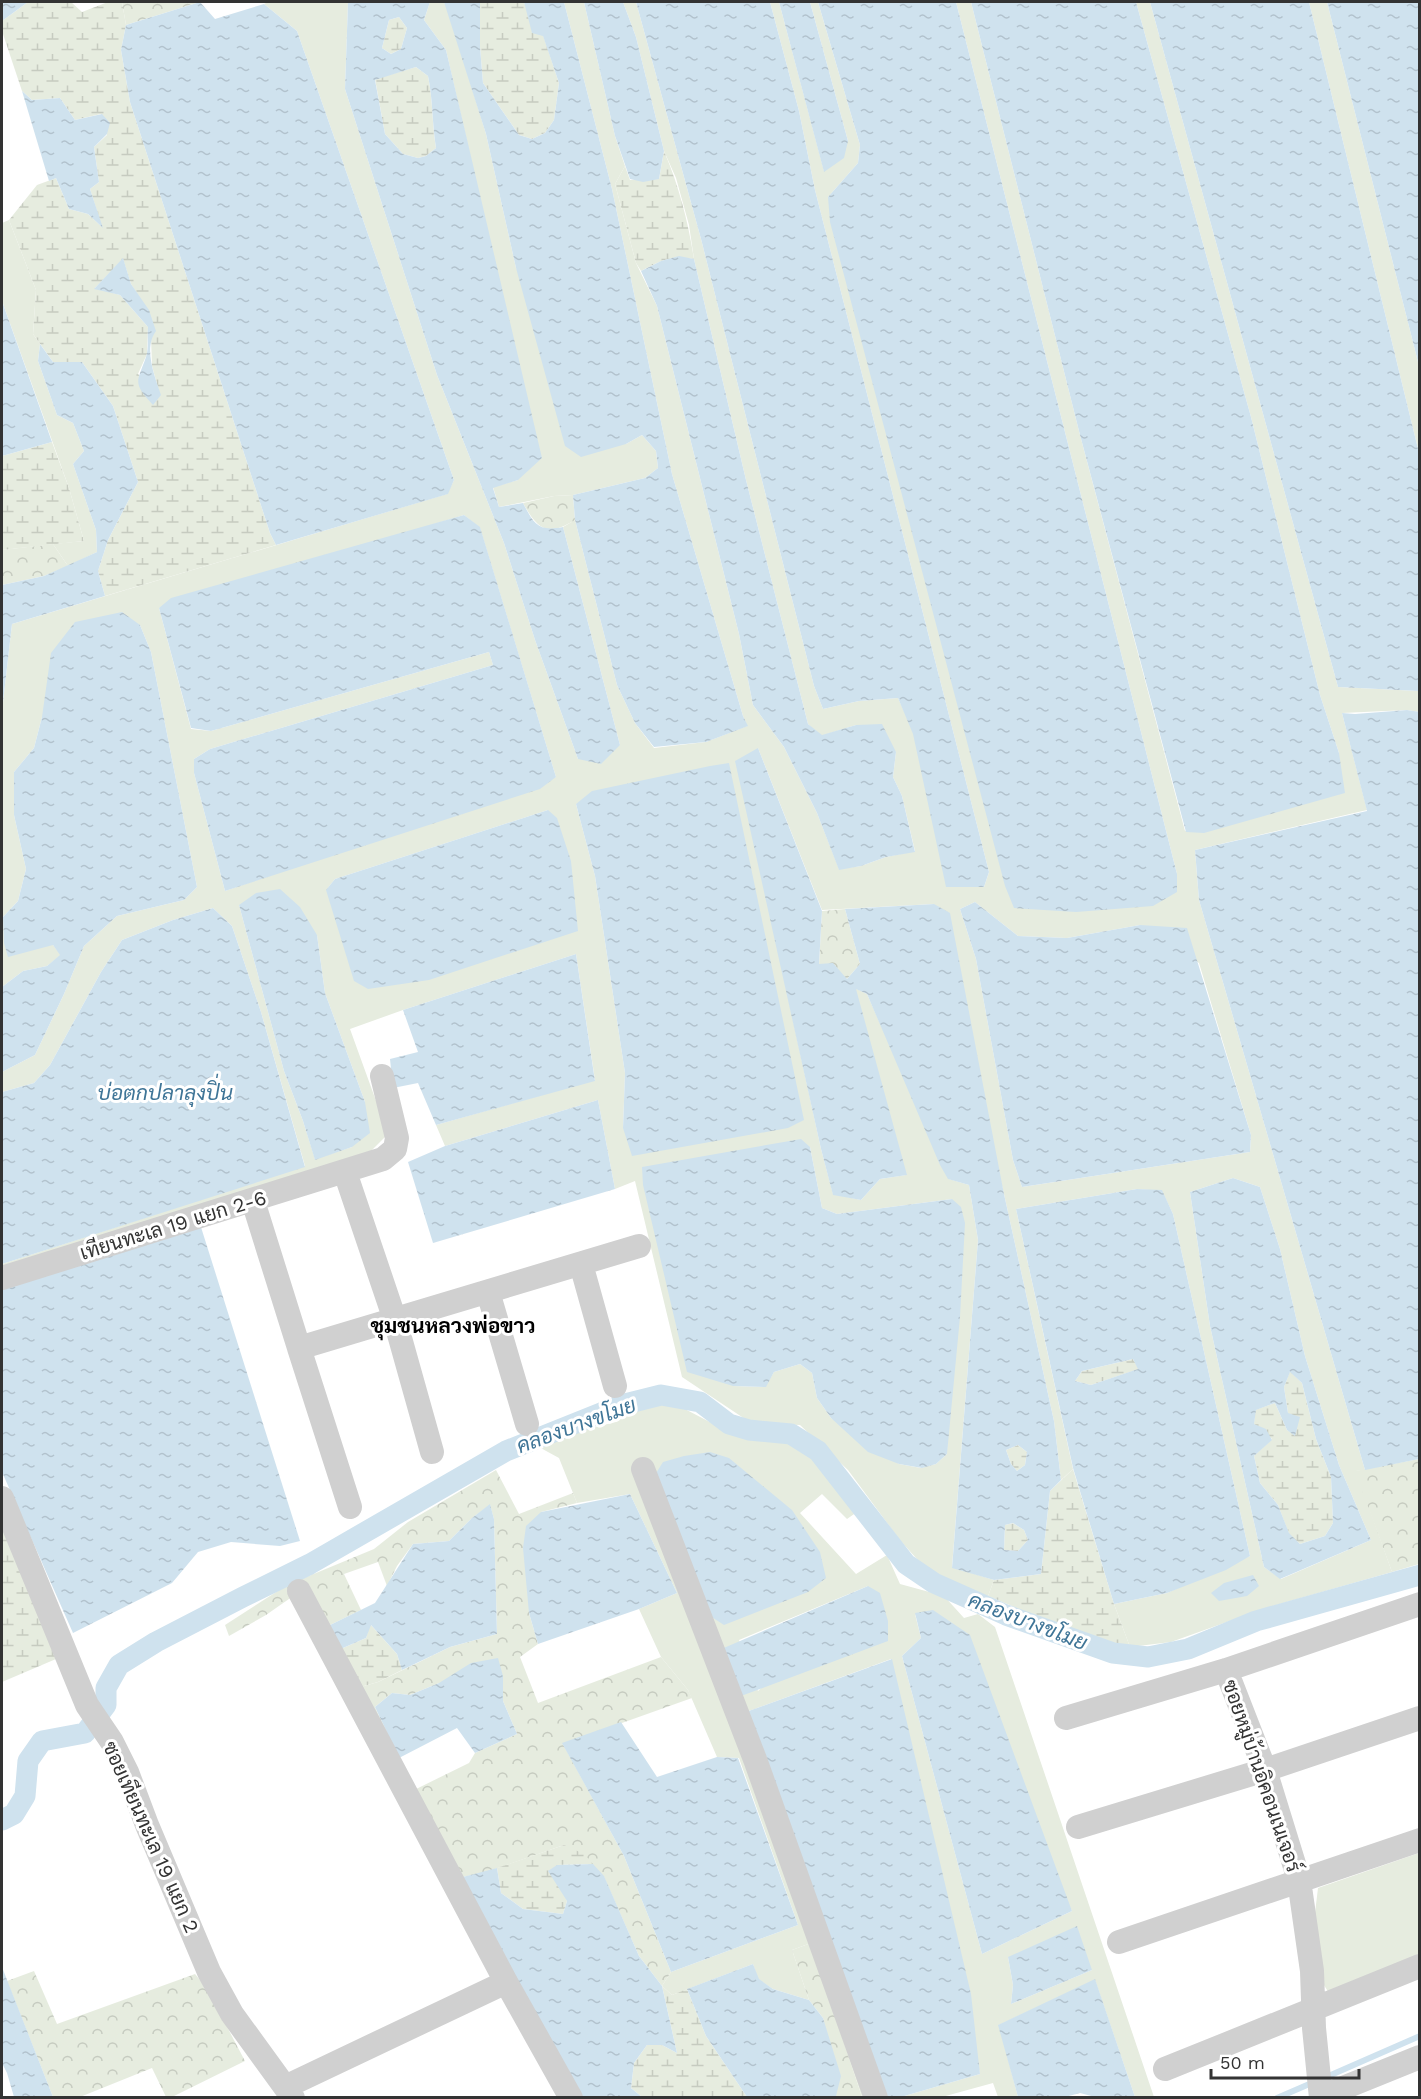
<svg xmlns="http://www.w3.org/2000/svg" width="1421" height="2099" font-family="'Work Sans',Sarabun,sans-serif">
	<style>
		.green { fill: #e6ecdf; fill-rule: evenodd }
		.forest { fill: url(#forest-crowns) }
		.wetland { fill: url(#wetland-marsh); fill-rule: evenodd }
		.water { fill: url(#water-ripples); fill-rule: evenodd }
		.lines { fill: none; stroke-linecap: round; stroke-linejoin: round }
		.stream { stroke: #cfe2ee; stroke-width: 6 }
		.canal { stroke: #cfe2ee; stroke-width: 21 }
		.minor { stroke: #d0d0d0; stroke-width: 24 }
		.labels { text-anchor: middle; dominant-baseline: central; stroke-width: 6; stroke-linejoin: round; paint-order: stroke }
		.street-label { font-size: 20px; fill: #333; stroke: #fff }
		.water-label { font-size: 21px; font-style: italic; fill: #3f7597; stroke: #fff }
		.neighbourhood-label { font-size: 21px; font-weight: bold; fill: #000; stroke: #fff }
	</style>
	<defs>
		<pattern id="forest-crowns" width="20" height="18" patternUnits="userSpaceOnUse" patternTransform="scale(1.5)"><rect width="20" height="18" fill="#e6ecdf"/><path d="M2 6a3 3 0 1 1 6 0M12 15a3 3 0 1 1 6 0" fill="none" stroke="#c6cbc0"/></pattern>
		<pattern id="wetland-marsh" width="20" height="14" patternUnits="userSpaceOnUse" patternTransform="scale(1.5)"><rect width="20" height="14" fill="#e6ecdf"/><path d="M1 5h8M5 5V1M11 12h8M15 12V8" fill="none" stroke="#c6cbc0"/></pattern>
		<pattern id="water-ripples" width="26" height="14" patternUnits="userSpaceOnUse" patternTransform="scale(1.5)"><rect width="26" height="14" fill="#cfe2ee"/><path d="M2 4q2-2 4 0t4 0M15 11q2-2 4 0t4 0" fill="none" stroke="#b2c2cd"/></pattern>
	</defs>
	<rect width="100%" height="100%" fill="#fff"/>
	<path class="green" d="M268,2h80l-3,87 92,286 67,168 31,97 43,119 42,-14 -57,-218 12,-7 42,165 18,38 19,25 52,-6 41,-16 -4,-10 -71,-242 -60,-285 -48,-187h20l31,134 10,30 -10,18 21,79 21,43 82,328 14,71 31,42 33,66 22,56 22,-3 25,-9 29,-6 -13,-55 -9,-19 3,-25 -40,-27 -35,11 -13,-12 -62,-244 -52,-221 -5,-34 -13,-47 -12,-27 -28,-114 -13,-35h13l65,237 113,447 9,23 36,-8 39,-3 86,189 5,-15 -174,-682 -16,-79 -29,-109h9l45,169 24,-30 -38,-139h8l42,143 -2,18 -30,34 349,677 -221,-872h15l109,433 105,396 154,-78 -19,-58 -69,-278 -115,-415h14l188,685 81,4v21l-12,-2 -65,3 25,97 -172,40 4,50 166,570 -9,1 36,101 -126,36 -95,34 -41,5 -16,-43 53,-11 83,-37 -77,-342 -11,-23 -25,-2 -121,20 57,260 -12,11 -7,-59 -50,-227 -70,-290 -112,6 -64,-162 21,208 42,193 12,45 28,6 19,-21 26,-4 -51,-187 12,6 82,185 20,6 9,55 -26,327 42,13 -6,16 -26,-10 -38,-19 -25,-28 -51,-69 -48,-45 -49,-2 -69,-46 -47,-196 -20,8 -17,-89 -153,46 -9,-21 159,-45 -19,-126 -173,56 -53,19 38,105 -19,19 -367,118v-7l303,-98 -44,-154 -29,-86 -19,-18 -40,12 -51,20 -21,32 -51,93 -16,18 -32,9v-20l33,-17 29,-61 20,-48 33,-30 67,-16 13,-13 -46,-235 -11,-27 -98,92 -8,31 -20,24v43l12,54 -8,32 -15,16 50,28 8,10 -14,11 -24,5 -21,16v-276l10,-87 435,-130 7,-14 -157,-449 -33,-27zM464,515l16,13 76,249 -331,114 -31,-118v-14l16,-10 283,-84 -4,-13 -278,79 -20,-2 -32,-121zM729,764l-106,364 2,-55 -30,-197 -19,-72zM548,810l-193,171 -28,-92 8,-10zM975,902l43,34 49,2 73,-13 59,38 52,172 -1,17 -228,35 -9,-27 -37,-201 -16,-50zM239,905l78,30 8,58 40,109 -13,45 -37,12 -12,-38 -19,-50zM810,1147l12,61 15,6 115,-15 -5,255 -11,10 -15,4 -22,-4 -68,-46 -14,-20 -5,-25 -12,-9 -26,8 -9,15 -32,-1zM1233,1178l27,9 20,62 25,107 34,109 32,75 -90,39 -17,-12 -54,-241 -20,-134z
		M430,2h14l4,8 38,124 30,134 110,176 16,-9 14,16 2,17 -13,10 -72,17 -19,1 -55,11 -6,-20 25,-7 -42,-299 -30,-131 -22,-30z
		M1309,2h18l92,364v87z
		M9,220l27,70 -3,44 7,10 -2,17 19,54 16,8 11,28 -11,13 23,66 1,22 -29,14 -15,-22 31,-3 -15,-53 -67,-187v-78z
		M661,1403l20,4 46,24 38,7 26,2 34,29 32,43 -10,7 -25,-25 -22,19 56,61 31,-19 13,29 44,12 20,22 14,-4 17,13 159,470h-19l-40,-117 -96,45 19,72h-20l-5,-14 -51,14h-41l79,-23 -89,-415 -145,53 136,377 7,8h-27l-51,-154 -19,7 17,50 -36,-11 -15,-10 -5,-15 -81,31 -10,-9 9,-14 127,-47 -59,-167 -22,-1 -29,-67 -27,-33 -22,-48 38,-16 -47,-99 -53,9 -18,-45 -22,-12 21,-10 58,-14 20,-12zM868,1586l-110,105 -19,-51zM915,1614l157,297 -90,43 -80,-298 19,-18zM1008,1957l84,13 -81,34 2,-19z
		M1419,1853v107l-90,33 -9,-14 -5,-66 3,-25z"/>
	<path class="forest" d="M122,2h78l-74,23z
		M573,495l2,25c-28,17 -37,10 -52,-17l31,-7z
		M53,544l15,22 -24,10 -42,9v-35z
		M845,909l15,55 -13,15 -28,-15 3,-53z
		M1419,1459v105l-27,8 -37,-101z
		M496,1470l23,44 54,-21 4,10 -36,9 -12,101 9,31 -18,13 18,46 123,-46 27,33 4,8 -129,46 61,112 47,116 -9,14 -23,-30 -35,-79 -40,-32 -75,26 -30,7 -49,-86 59,-29 6,-10 42,-19 -14,-33v-25l-64,7 -29,12 -18,-2 -17,14 24,51 -42,-70 21,-6 72,-35 47,-13 -3,-115 -4,-14 -18,13 -23,23 -36,3 -16,22 -10,20 -9,-24 -34,12 17,36 -35,17 -17,-42 -43,30 -37,21 -4,-11 62,-40 87,-36 34,-27z
		M811,1943l51,154h-29l3,-2 -13,-77 -14,-18 -17,-50z
		M34,1971l23,53 138,-50 11,13 39,74 -73,36h-6l-14,-29 -72,29h-27l-46,-116z"/>
	<path class="wetland" d="M28,2h43l11,10 26,-10h14l4,23 -5,25 9,52 140,431 6,12 -171,51 -7,-25 10,-31 30,-58 -25,-76 -31,-44h-29l-20,-28 3,-44 -27,-70 28,-35 19,-7 13,31 19,5 14,13 -12,-38 9,-7 -5,-35 13,-12 -6,-21 -26,6 -15,-22 -28,2 -10,-9 -20,-60v-10zM123,259l8,25 8,13 12,41 1,28 8,29 -22,-21 9,-20 1,-27 -28,-32 -25,-7z
		M480,2h44l3,8 16,25 16,48 -5,37 -9,13 -13,6 -13,-4 -36,-52 -3,-36z
		M399,17l8,11 -6,21 -10,5 -9,-6 7,-28z
		M416,67l12,9c5,24 4,48 8,72l-10,8 -8,2 -15,-4 -18,-20 -10,-55z
		M664,151c15,35 24,70 30,108 -24,-4 -32,1 -53,12l-5,-8 -21,-79 10,-18 5,14 29,-1z
		M52,442l17,46 15,53 -82,9v-94z
		M1133,1359l6,10 -48,16 -16,-4 7,-10z
		M1290,1371l12,12 14,56 15,38 2,46 -8,13 -25,8 -11,-10 -11,-29 -18,-22 -6,-27 18,-17 -18,-15 1,-14 20,-7 12,27 8,5 -7,-22 -4,-26z
		M1018,1445l9,7 -2,13 -8,6 -6,-7 -5,-14z
		M1073,1469l41,135 16,43 -25,-2 -117,-49 6,-16 47,-6 9,-83z
		M1013,1523l11,7 4,10 -10,11 -14,-1 1,-25z
		M2,1527l54,132 -54,23z
		M370,1624l27,30 5,16 -24,12 -21,6 -21,-37 30,-13z
		M564,1845l20,9 9,10 -36,1 10,36 -4,13 -40,-5 -22,-16 -4,-25z
		M662,1986l10,9 15,-6 19,47 41,61h-105l-11,-9 3,-25 13,-18h15l15,8z"/>
	<path class="water" d="M2,2h26l-26,19z
		M200,2l15,17 49,-15 33,27 157,449 -6,14 -172,51 -6,-12 -140,-431 -9,-52 5,-25z
		M348,2h82l-6,18 22,30 96,408 -24,22 -25,8 6,19 24,-4c11,21 15,29 40,24l57,218 -19,19 -23,-5 -43,-119 -31,-97 -67,-168 -92,-286zM399,17l8,11 -6,21 -10,5 -9,-6 7,-28zM416,67l12,9c5,24 4,47 8,72l-10,8 -8,2 -15,-4 -18,-20 -10,-54z
		M444,2h36v45l3,36 36,52 13,4 13,-6 9,-13 5,-37 -16,-47 -11,-3 -8,-31h40l48,187 60,285 71,242 5,10 -42,16 -52,5 -19,-24 -18,-38 -42,-165 -2,-25 72,-17 13,-10 -2,-17 -14,-16 -16,9 -45,13 -16,-11 -49,-178 -30,-134z
		M584,2h39l13,35 28,114 -5,28 -16,3 -13,-3 -15,-43z
		M636,2h134l29,109 16,79 174,682 -5,15h-38l-33,-153 -15,-36 -39,3 -36,8 -9,-23 -113,-447z
		M779,2h31l38,139 -4,17 -20,14z
		M818,2h138l221,872v18l-24,14 -77,6 -62,-4 -9,-22 -175,-664 -2,-25 30,-34 2,-18z
		M971,2h165l115,415 69,278 19,58 6,40 -141,40 -18,-1 -106,-397z
		M1150,2h159l110,451v238l-81,-4z
		M1327,2h92v364z
		M22,91l10,9 28,-2 15,22 27,-6 8,9 -3,11 -13,13 5,35 -9,7 13,39 -15,-14 -19,-5 -13,-31 -7,3z
		M679,256l15,3 52,221 62,244 14,11 34,-10 26,-1 14,28 -3,25 9,19 13,56 -29,5 -25,9 -22,4 -22,-57 -33,-66 -31,-42 -14,-71 -82,-328 -16,-35 20,-10z
		M123,258l8,26 18,26 7,21c-13,17 -1,46 5,64l-8,10c-21,-23 -16,-22 -7,-48 3,-9 1,-21 2,-30l-28,-32 -26,-6z
		M2,301l50,141 -50,14v-111l1,-3z
		M40,344l13,18h29l31,44 25,76 -30,58 -10,31 7,25 -93,28 -10,87v-126l42,-9 53,-24 -1,-22 -23,-66 11,-13 -11,-28 -16,-8 -19,-54z
		M464,515l16,12 76,250 -16,12 -315,102 -31,-118v-14l16,-10 283,-84 -4,-13 -278,79 -20,-3 -32,-120 12,-10z
		M122,612l18,13 11,27 46,235 -13,13 -67,16 -33,30 -20,48 -29,61 -33,17v-85l21,-16 24,-5 13,-11 -7,-10 -45,12 -4,-14 -1,-26 15,-16 8,-32 -12,-54v-43l20,-24 8,-31 9,-64 24,-31z
		M1407,710l13,2 -1,747 -54,11 -166,-570 -4,-50 172,-39 -25,-98 13,1z
		M758,748l64,163 -3,53 14,-1 14,16 13,-15 -15,-55 89,-5 16,9 54,281 50,227 7,59 -11,11 -9,83 -47,6 -42,-12 26,-328 -9,-55 -21,-6 -8,-14 -73,-171 -11,-5 51,186 -27,4 -19,21 -28,-5 -12,-46 -86,-388zM1018,1445l9,7 -2,13 -8,6 -6,-7 -5,-14zM1013,1523l11,7 4,10 -10,11 -14,-1 1,-25z
		M729,763l75,357 -16,8 -156,28 -9,-28 2,-55 -30,-197 -19,-72 16,-13 118,-25z
		M548,810l9,8 14,43 7,70 -149,49 -61,9 -14,-8 -28,-91 9,-11z
		M280,889l20,18 17,28 8,58 40,109 5,31 -18,14 -37,13 -12,-39 -19,-50 -45,-166 17,-12z
		M975,902l43,34 49,2 73,-13 47,3 64,207 -1,17 -228,35 -9,-27 -37,-201 -16,-50z
		M213,908l19,18 29,86 44,155 -303,97v-172l32,-9 16,-18 51,-93 21,-32 51,-20z
		M576,954l19,127 -159,44 -18,-42 -25,5 -3,-29 28,-7 -15,-42z
		M598,1100l17,89 -182,54 -25,-81 37,-16z
		M801,1139l9,8 12,61 15,6 115,-15 9,8 4,16 -5,94 -13,137 -11,10 -14,4 -23,-4 -31,-12 -37,-34 -14,-20 -5,-25 -12,-9 -26,8 -8,15 -33,-1 -46,-14 -44,-187 -1,-18z
		M1233,1178l27,9 20,62 25,107 34,109 32,75 -91,39 -16,-12 -54,-241 -20,-134zM1290,1372l12,11 14,56 15,38 2,46 -8,13 -25,8 -11,-11 -11,-28 -18,-22 -6,-27 18,-16 -6,-11 -12,-5 2,-14 19,-7 12,27 8,6 5,-19 -12,-4 -4,-26z
		M1137,1189l25,1 11,24 77,342 -24,14 -59,23 -53,11 -41,-136 -57,-259zM1133,1359l5,10 -47,16 -16,-4 7,-10z
		M200,1224l100,317 -20,5 -49,-4 -33,10 -26,31 -99,50 -71,-161v-185z
		M710,1452l19,6 63,52 28,42 6,26 -18,14 -84,33 -17,-11 -54,-136 10,-16 21,-6z
		M630,1494l47,99 -38,16 -101,35 -9,-31 -6,-65 3,-22 15,-14z
		M490,1504l4,15 3,115 -47,13 -48,23 -5,-16 -26,-29 -5,13 -30,13 -10,-24 49,-24 38,-59 36,-3 23,-23z
		M1253,1575l6,11 -12,10 -28,5 -8,-8 13,-10z
		M868,1586l12,7 8,28v20l-147,55 -22,-46z
		M933,1610l37,25 102,276 -90,43 -80,-298 19,-18 -6,-25z
		M498,1658l5,18v25l14,33 -42,19 -18,-25 -58,30 -24,-51 17,-14 18,2 29,-12 32,-20z
		M892,1659l79,335 9,80 -79,23h-12l-7,-8 -136,-377z
		M621,1722l36,55 60,-20 21,1 60,167 -127,47 -47,-116 -62,-113z
		M593,1864l11,12 35,80 23,30 15,67 -15,-8h-15l-13,18 -3,25 11,9h-61l-122,-219 38,-10 4,25 22,16 40,5 4,-13 -19,-30 9,-6z
		M1077,1926l15,44 -81,34 2,-19 -5,-28z
		M753,1964l6,15 14,10 36,11 14,18 18,58 -5,20 -3,1h-86l-41,-61 -19,-47z
		M2,1967l51,130h-39l-7,-24 -5,-10z
		M1095,1979l40,118h-40l-15,-4 -15,4h-47l-20,-72z"/>
	<g class="lines">
		<path class="stream" d="M1324,2078l96,-42
			M1277,2098l37,-16"/>
		<path class="canal" d="M2,1820l12,-6 11,-18 3,-35 14,-20 43,-8 21,-28v-17l13,-23 37,-23 87,-45 67,-33 196,-113 115,-46 40,-10 39,7 29,22 20,6 42,4 27,17 88,113 28,19 72,32 107,38 35,4 40,-8 68,-28 164,-46"/>
		<path class="minor" d="M345,1172l50,148 37,132
			M253,1201l46,147 340,-102
			M581,1264l34,122
			M2,1278l381,-119 12,-10 2,-11 -15,-62
			M488,1292l39,132
			M299,1348l51,159
			M643,1469l113,293 120,336
			M2,1498l85,207 25,37 15,30 20,53 62,147 23,42 61,84
			M299,1591l207,391 65,116
			M1226,1670l39,100 34,110 13,91 2,57 7,70
			M1066,1718l160,-48 194,-66
			M1078,1827l187,-57 155,-52
			M1119,1942l301,-102
			M1165,2069l255,-103
			M285,2087l221,-105
			M1321,2097l99,-40"/>
	</g>
	<g class="labels">
		<g class="street-label">
			<text transform="translate(173 1225) rotate(-17)">เทียนทะเล 19 แยก 2-6</text>
			<text transform="translate(1262 1776) rotate(71)">ซอยหมู่บ้านอิคอนเนเจอร์</text>
			<text transform="translate(151 1837) rotate(66)">ซอยเทียนทะเล 19 แยก 2</text>
		</g>
		<g class="water-label">
			<text x="165" y="1092">บ่อตกปลาลุงปิ่น</text>
			<text transform="translate(576 1425) rotate(-20)">คลองบางขโมย</text>
			<text transform="translate(1028 1621) rotate(21)">คลองบางขโมย</text>
		</g>
		<g class="neighbourhood-label">
			<text x="453" y="1325">ชุมชนหลวงพ่อขาว</text>
		</g>
	</g>
	<rect width="1421" height="2099" fill="none" stroke="#333333" stroke-width="6"/>
	<path d="M1211 2069v9h148v-9" fill="none" stroke="#333333" stroke-width="3"/>
	<text x="1220" y="2069" font-size="18" fill="#333333" stroke="#ffffff" stroke-width="4.5" paint-order="stroke">50 m</text>
</svg>
